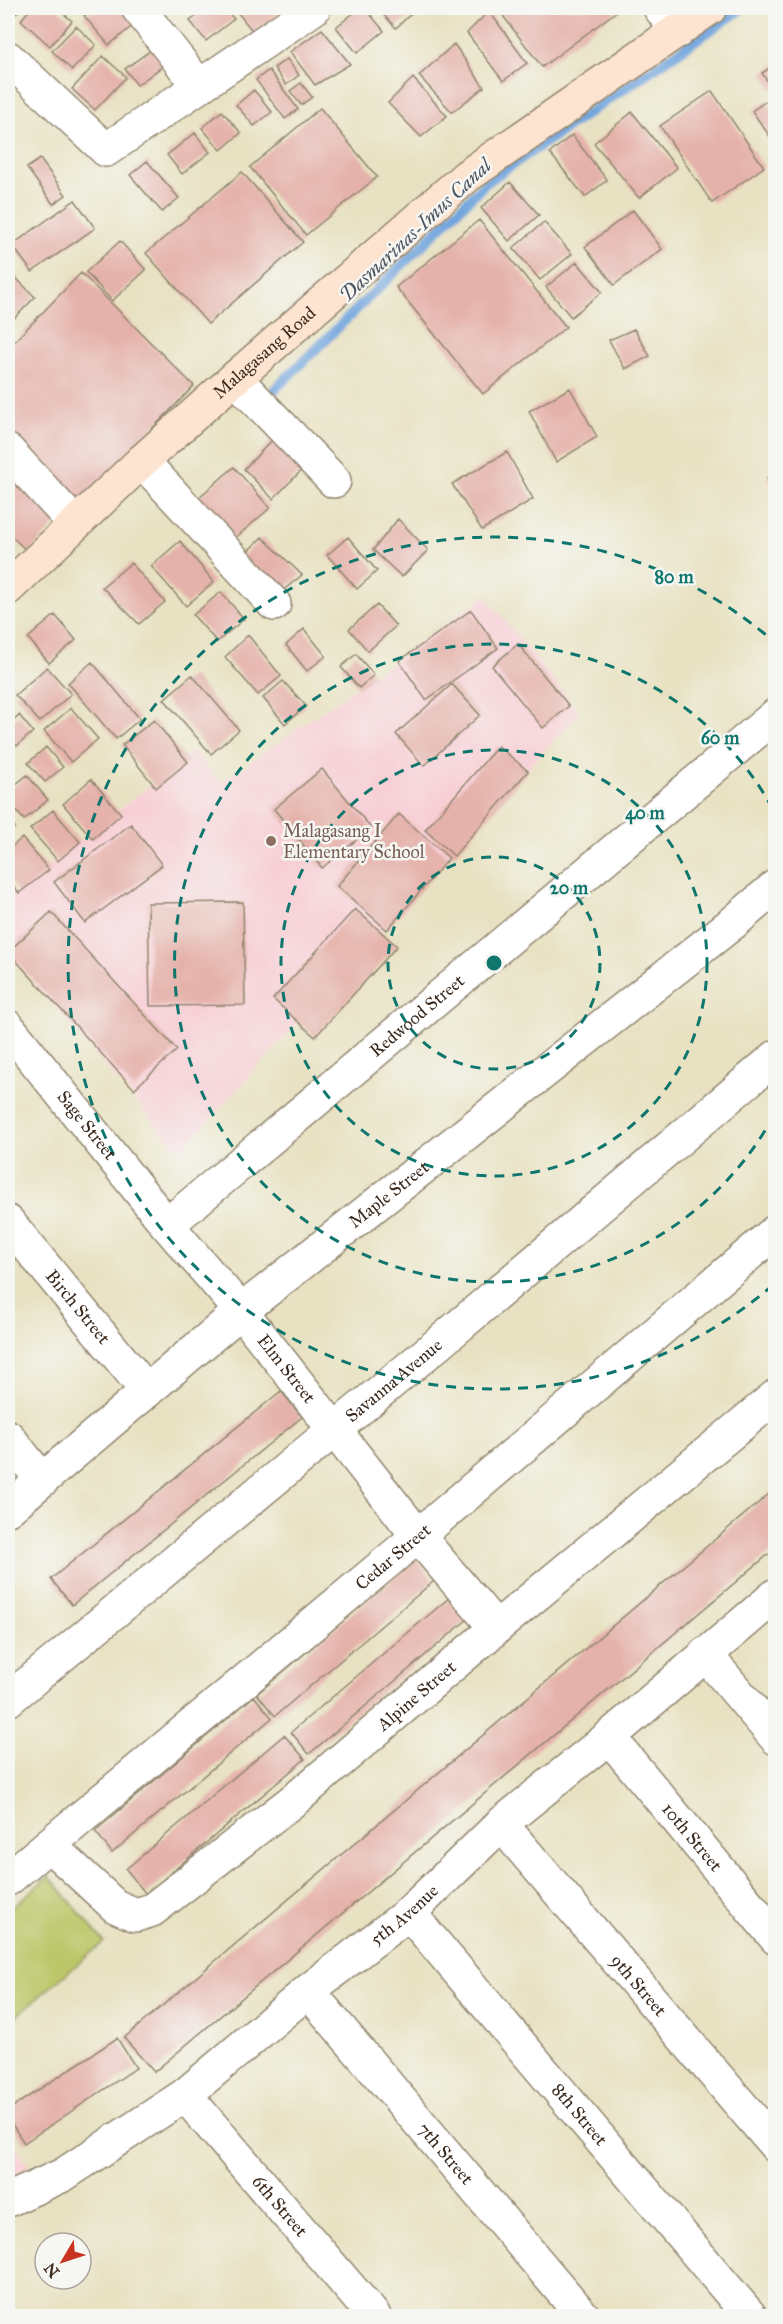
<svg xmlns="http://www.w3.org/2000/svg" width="783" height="2324" font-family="'IM FELL Great Primer',serif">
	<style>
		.built { fill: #f7cfd5 }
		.green { fill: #bbc769; stroke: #7b7844; stroke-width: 1.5 }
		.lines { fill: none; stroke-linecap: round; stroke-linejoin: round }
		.stream { stroke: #71a4dd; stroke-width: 10 }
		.building { fill: #e5b2ab }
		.minor-casing { stroke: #928670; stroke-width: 36 }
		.secondary-casing { stroke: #928670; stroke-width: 36 }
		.minor { stroke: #fff; stroke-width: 33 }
		.secondary { stroke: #fde4d0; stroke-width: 33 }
		.ring { fill: none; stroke: #0f766e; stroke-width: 3; stroke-dasharray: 10 8 }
		.education-dot { fill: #8d6e63; stroke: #f6f6f2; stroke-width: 2 }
		.labels { text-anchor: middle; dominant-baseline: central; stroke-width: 5; stroke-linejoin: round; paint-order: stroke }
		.street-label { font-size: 18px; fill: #3b2a1e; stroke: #f6f6f2 }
		.education-label { font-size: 18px; fill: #785e54; stroke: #f6f6f2; text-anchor: start }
		.water-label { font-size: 20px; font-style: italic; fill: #4e5561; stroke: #f6f6f2 }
		.centre { fill: #0f766e; stroke: #f6f6f2; stroke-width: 3 }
		.ring-label { font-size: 18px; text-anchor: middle; font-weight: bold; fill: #0f766e; stroke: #f6f6f2; stroke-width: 5; stroke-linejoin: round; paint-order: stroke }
	</style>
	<rect width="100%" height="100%" fill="#f6f6f2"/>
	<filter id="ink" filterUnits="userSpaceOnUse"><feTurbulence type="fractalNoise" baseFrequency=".0167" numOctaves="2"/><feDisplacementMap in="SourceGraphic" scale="12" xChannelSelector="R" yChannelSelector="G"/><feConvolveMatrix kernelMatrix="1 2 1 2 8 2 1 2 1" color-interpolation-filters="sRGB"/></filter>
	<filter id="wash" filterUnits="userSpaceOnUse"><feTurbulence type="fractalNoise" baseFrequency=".008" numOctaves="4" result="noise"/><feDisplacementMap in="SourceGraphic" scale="24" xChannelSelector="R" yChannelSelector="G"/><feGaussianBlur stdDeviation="1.35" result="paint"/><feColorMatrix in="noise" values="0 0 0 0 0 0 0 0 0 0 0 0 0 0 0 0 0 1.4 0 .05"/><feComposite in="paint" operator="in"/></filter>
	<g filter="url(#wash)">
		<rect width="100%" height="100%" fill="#e8e2c2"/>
		<path class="built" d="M485,596l94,116 -399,440 -172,-199v-55l185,-147 28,32z
			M8,2131l21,37 -21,9z"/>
		<path class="green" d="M49,1876l55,66 -96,81v-112z"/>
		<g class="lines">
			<path class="stream" d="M271,393l216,-211 256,-174"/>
		</g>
		<g id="blocks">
			<path class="building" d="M8,8h13l-13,14z
				M31,8h26l15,13 -22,25 -29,-26z
				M95,8h28l13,15 -27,22 -25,-29z
				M207,8h17l10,11 -28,22 -16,-20z
				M234,8h48l2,2 -30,23z
				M360,8h5l19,23 -27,22 -21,-26z
				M377,8h40l-21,20z
				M497,8h117l3,3 -75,56z
				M489,11l38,52 -24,18 -36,-48z
				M76,26l20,19 -24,25 -20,-19z
				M322,29l28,35 -35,21 -25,-33z
				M454,44l30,43 -32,25 -33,-36z
				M155,47l12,16 -30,22 -12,-16z
				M103,56l23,21 -31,33 -23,-21z
				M287,59l12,16 -13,10 -12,-17z
				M776,64v30l-14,-21z
				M269,70l29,39 -13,10 -29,-39z
				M413,78l34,38 -26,21 -33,-34z
				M301,83l11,14 -11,8 -11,-14z
				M254,90l18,22 -18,14 -18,-21z
				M712,91l52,76 -52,36 -52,-77z
				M766,101l10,14v24l-3,2 -21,-30z
				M320,108l57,69 -71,58 -56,-68z
				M222,111l19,22 -20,17 -19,-22z
				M632,112l45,56 -38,30 -45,-55z
				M195,133l15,19 -28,22 -15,-19z
				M572,135l35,45 -22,17 -35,-44z
				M40,159l26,36 -13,9 -26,-36z
				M147,161l32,37 -17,14 -32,-37z
				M242,172l61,70 -95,82 -62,-71z
				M510,182l29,33 -30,26 -28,-33z
				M75,200l20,28 -63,44 -20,-27z
				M633,210l29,39 -48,36 -29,-38z
				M479,220l87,107 -83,67 -87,-107z
				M544,222l28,32 -32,26 -27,-32z
				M120,241l26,29 -34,31 -26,-29z
				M577,262l25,30 -31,25 -25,-30z
				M8,270l27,27 -27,28z
				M81,273l113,113 -124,126 -62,-62v-102z
				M634,329l16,27 -25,13 -16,-29z
				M570,388l27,49 -41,25 -27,-51z
				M280,432l31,29 -38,38 -29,-30z
				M507,452l26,47 -51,31 -30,-46z
				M234,467l36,41 -44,38 -35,-42z
				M776,471v18l-9,-11z
				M8,472l51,48 -30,33 -21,-20z
				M398,519l30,31 -26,27 -29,-27z
				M262,537l40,38 -27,22 -36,-37z
				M348,537l29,34 -20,18 -30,-34z
				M180,541l34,41 -28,24 -35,-40z
				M131,563l34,39 -26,22 -37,-37z
				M221,592l23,27 -27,23 -24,-27z
				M377,605l19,21 -28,25 -19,-22z
				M471,610l27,38 -72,52 -27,-39z
				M55,615l21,25 -27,23 -21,-25z
				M304,629l22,27 -19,15 -21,-26z
				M248,635l33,41 -23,19 -33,-38z
				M518,644l51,62 -26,22 -51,-62z
				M356,654l18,21 -15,13 -18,-21z
				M92,662l48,57 -24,20 -48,-56z
				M47,667l24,27 -31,28 -25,-27z
				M192,675l47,55 -28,24 -47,-55z
				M283,681l23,25 -21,18 -22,-26z
				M452,684l28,31 -56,51 -28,-32z
				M71,708l27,31 -27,23 -27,-31z
				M19,715l14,17 -16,14 -9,-11v-10z
				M154,720l34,42 -32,26 -34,-43z
				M498,746l30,25 -74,85 -29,-26z
				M46,747l17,20 -18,15 -17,-19z
				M322,769l49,59 -49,40 -48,-59z
				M27,775l21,25 -24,20 -16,-19v-10z
				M91,779l30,35 -28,25 -30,-35z
				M53,810l27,32 -22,19 -28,-32z
				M399,814l50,44 -62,72 -50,-44z
				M8,817l7,10 -7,6z
				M131,824l31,41 -77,58 -31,-41z
				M22,838l27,32 -30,23 -11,-14v-29z
				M243,902l2,103 -95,1 -2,-103z
				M355,909l42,37 -82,91 -42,-38z
				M51,912l126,138 -43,39 -126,-137z
				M281,1391l21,26 -230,188 -21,-26z
				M776,1488v60l-622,524 -30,-34z
				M416,1559l18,22 -159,135 -18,-22z
				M450,1597l18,22 -159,135 -18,-22z
				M254,1696l18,22 -160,135 -17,-22z
				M284,1735l21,24 -159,135 -20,-25z
				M117,2038l19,30 -112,75 -16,-25v-8z"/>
		</g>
	</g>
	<g filter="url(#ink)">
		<use href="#blocks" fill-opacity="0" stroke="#928670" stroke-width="1.5"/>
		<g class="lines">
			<defs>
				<g id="minor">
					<path d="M138,8l61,78"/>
					<path d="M660,8l18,23"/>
					<path d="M8,58l98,92 208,-142"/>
					<path d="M235,378l99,103"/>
					<path d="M8,451l67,73"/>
					<path d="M142,461l132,143"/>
					<path id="s1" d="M8,1027l159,198 74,86 177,225 78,92"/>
					<path id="s2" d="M8,1222l139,169"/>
					<path id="s3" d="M167,1225l609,-510"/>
					<path d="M8,1437l34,43"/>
					<path id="s4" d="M8,1509l233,-198 493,-389 42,-36"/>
					<path d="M705,1654l71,84"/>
					<path id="s5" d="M8,1700l431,-357 337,-286"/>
					<path id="s6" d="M609,1737l167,201"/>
					<path id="s7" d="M501,1824l275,322"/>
					<path id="s8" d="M49,1845l66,61 21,9 16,-5 147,-114 197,-168 280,-232"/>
					<path id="s9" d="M8,1879l410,-343 358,-305"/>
					<path id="s10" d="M409,1913l341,403"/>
					<path id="s11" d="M308,1991l275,325"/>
					<path id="s12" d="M185,2095l189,221"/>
					<path id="s13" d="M8,2200l55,-25 122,-80 123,-104 101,-78 92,-89 108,-87 167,-142"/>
				</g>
				<g id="secondary">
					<path id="s14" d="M8,588l134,-127 93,-83 232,-202 243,-168"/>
				</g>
			</defs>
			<use href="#minor" class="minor-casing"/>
			<use href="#secondary" class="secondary-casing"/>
			<use href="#minor" class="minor"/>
			<use href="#secondary" class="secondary"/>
		</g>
	</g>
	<g class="ring">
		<circle cx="494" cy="963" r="106"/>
		<circle cx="494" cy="963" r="213"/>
		<path d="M774 1115A319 319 0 1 1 774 811"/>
		<path d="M773 1285A426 426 0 1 1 773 641"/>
	</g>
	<circle class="education-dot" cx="271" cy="841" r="6"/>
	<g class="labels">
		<g class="street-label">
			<text stroke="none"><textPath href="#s14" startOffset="348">Malagasang Road</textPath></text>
			<text stroke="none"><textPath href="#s3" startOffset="326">Redwood Street</textPath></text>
			<text stroke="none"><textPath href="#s1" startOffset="126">Sage Street</textPath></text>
			<text stroke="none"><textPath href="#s4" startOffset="494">Maple Street</textPath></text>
			<text stroke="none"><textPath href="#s2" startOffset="110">Birch Street</textPath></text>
			<text stroke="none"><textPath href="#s1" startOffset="441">Elm Street</textPath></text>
			<text stroke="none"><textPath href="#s5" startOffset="501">Savanna Avenue</textPath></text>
			<text stroke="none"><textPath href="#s9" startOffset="502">Cedar Street</textPath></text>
			<text stroke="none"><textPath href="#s8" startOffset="470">Alpine Street</textPath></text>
			<text stroke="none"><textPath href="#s6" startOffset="130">10th Street</textPath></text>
			<text stroke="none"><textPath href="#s13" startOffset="490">5th Avenue</textPath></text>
			<text stroke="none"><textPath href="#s7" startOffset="212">9th Street</textPath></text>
			<text stroke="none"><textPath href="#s10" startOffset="264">8th Street</textPath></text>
			<text stroke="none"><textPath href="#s11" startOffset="213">7th Street</textPath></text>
			<text stroke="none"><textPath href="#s12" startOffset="146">6th Street</textPath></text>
		</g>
		<g class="education-label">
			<text x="283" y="831">Malagasang I<tspan x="283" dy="21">Elementary School</tspan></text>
		</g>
		<g class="water-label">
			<text transform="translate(415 230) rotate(-43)">Dasmarinas-Imus Canal</text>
		</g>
	</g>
	<circle cx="494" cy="963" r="9" class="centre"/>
	<g class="ring-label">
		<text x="674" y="583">80 m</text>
		<text x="720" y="744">60 m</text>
		<text x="645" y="819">40 m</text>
		<text x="569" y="894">20 m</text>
	</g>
	<rect width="783" height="2324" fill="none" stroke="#f6f6f2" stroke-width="30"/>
	<g transform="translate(63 2261) rotate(231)"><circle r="28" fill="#f6f6f2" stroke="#aba49d" stroke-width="1.5"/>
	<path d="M0-4.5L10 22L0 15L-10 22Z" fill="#c8321e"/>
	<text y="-9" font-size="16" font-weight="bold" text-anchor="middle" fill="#3b2a1e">N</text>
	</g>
</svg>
